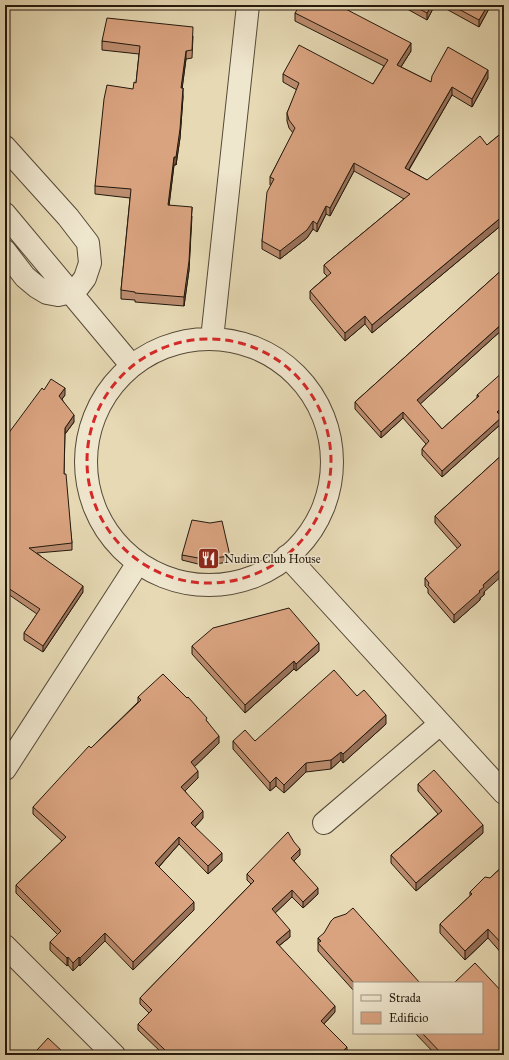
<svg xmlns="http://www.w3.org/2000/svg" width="509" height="1060" font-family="'IM FELL Great Primer',serif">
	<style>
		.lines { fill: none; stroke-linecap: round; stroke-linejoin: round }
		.minor-casing { stroke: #544937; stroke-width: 24 }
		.minor { stroke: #efe6ce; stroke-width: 22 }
		.wall { fill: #bb8c6e; stroke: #24190d }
		.shaded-wall { fill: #99725a; stroke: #24190d }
		.building { fill: #daa380; stroke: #24190d }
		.marked { fill: none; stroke: #d62828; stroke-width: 3; stroke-dasharray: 8 5; stroke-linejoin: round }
		.labels { text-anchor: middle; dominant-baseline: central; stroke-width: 3; stroke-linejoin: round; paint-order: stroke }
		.poi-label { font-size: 12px; fill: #24190d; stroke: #efe6ce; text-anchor: start }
	</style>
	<rect width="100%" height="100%" fill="#e6d9b4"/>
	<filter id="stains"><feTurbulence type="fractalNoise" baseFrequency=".005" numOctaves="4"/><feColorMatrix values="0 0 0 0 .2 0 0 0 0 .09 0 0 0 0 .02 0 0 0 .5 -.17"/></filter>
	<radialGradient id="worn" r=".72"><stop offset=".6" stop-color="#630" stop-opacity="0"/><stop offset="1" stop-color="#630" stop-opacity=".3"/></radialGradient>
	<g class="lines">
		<defs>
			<path id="minor" d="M5,147l63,70 20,26 2,20 -5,15 -6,8 -8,6 -13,3 -11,-2 -10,-6 -12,-10 -20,-26
				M5,214l127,152
				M212,339l36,-334
				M86 462a123 123 0 1 1 246 0a123 123 0 1 1-246 0Z
				M287,556l217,237
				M5,769l133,-206
				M324,823l116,-99
				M5,946l109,109"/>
		</defs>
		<use href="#minor" class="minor-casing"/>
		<use href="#minor" class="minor"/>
	</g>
	<path class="wall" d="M400,5h35l-8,15z
		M439,5h52l-12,22z
		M295,13l116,38 -10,16 30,15 57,-4 -16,29 -20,-12 -43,75 18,10 60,-35 17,-14v92l-132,110 -7,-9 -20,17 -35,-42v-8l17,-15 -3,-3v-8l80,-66 -50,-28 -24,45 -4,-2 -9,18 -4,-3 -6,9 -27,21 -18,-10v-8l9,-55 -1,-1v-8l23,-44 -4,-5 -2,-7v-8l10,-23 -14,-8v-8l90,10 11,-18 -89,-45z
		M193,36l-1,22 -6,1 -4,29 1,9 -3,41 -4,27h-2l-5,40 23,11 -3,54 -5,36 -49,-4v-2l-14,-1v-9l9,-92 -35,-4v-8l41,-103 3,-29 -37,-4v-9z
		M504,268v60l-84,76 22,25 35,-31v-3l23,20 2,8 -60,54 -20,-22v-6l4,-5 -23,-26 -22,20 -26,-29v-7z
		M44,390l21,5 -3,4 12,23 -9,12 -1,40 8,69v7l-35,3 46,39 -40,60 -19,-12v-7l13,-19 -32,-22v-154z
		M504,453l-20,142 -4,3v2l-26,23 -26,-30v-4l-3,-3v-8l33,-29 -23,-26v-7z
		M182,555l48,1v6l-16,2h-16l-16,-4z
		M192,646l127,5 -23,20 -2,-2 -49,44 -53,-59z
		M504,682v12l-2,-3v-7z
		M357,696l29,28 -43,39 -2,-3 -10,9 -25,3 -22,21 -8,-7 -6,5 -37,-42v-8h22z
		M504,696v14l-3,-3v-8z
		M138,697l69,24 12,22 -25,24 4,11 -13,13 18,27 -8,9 27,34 -14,13 -29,-30 -20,23 35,43 -61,60 -28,-29 -25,25 -1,-1 -6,6 -5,-6 -1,1 -17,-16v-8l8,-7 -42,-42v-8l46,-44 -29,-27v-7l58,-59 47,-46z
		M418,784l65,49 -67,58 -25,-28v-8l47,-41 -20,-23z
		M300,855l-6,6 24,33 -15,14 -11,-11 -17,16 15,24 -11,9 56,66 -11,12 23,29 -184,1 -25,-24v-6l11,-11 -9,-9v-6l111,-114 -4,-4v-6z
		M504,865v91l-16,-18 -23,22 -25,-27v-9l30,-28v-4l20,-14z
		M318,938l36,45v8l-36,-40z
		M415,1033h67l22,22h-68z
		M37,1050l28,5h-26l-2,-2z"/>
	<path class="shaded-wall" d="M432,5h3l-8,15v-7z
		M488,5h3l-12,22v-7z
		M411,43v8l-14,22v-8z
		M186,51v8l-5,38v-9z
		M488,70v8l-16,29v-8z
		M452,87v8l-47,81v-8z
		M183,88v9l-3,41 -4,27v-8z
		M174,157v8l-6,49v-9z
		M354,163v8l-24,45v-8z
		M326,206v8l-9,18v-8z
		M192,207l-3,63 -5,36v-9z
		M504,215v8l-132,110v-8z
		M313,221v8l-6,9 -27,21v-8z
		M365,316v8l-20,17v-8z
		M504,322v6l-87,79v-7z
		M65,388v7l-6,8v-7z
		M504,406v6l-7,6v-6z
		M403,412v6l-22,20v-6z
		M74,415v7l-9,12v-6z
		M502,417v6l-60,54v-6z
		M504,566v8l-20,18v3l-4,3v2l-26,23v-8l29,-30z
		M83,586v6l-40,60v-6z
		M319,643v8l-23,20v-7z
		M294,661v8l-49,44v-8z
		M386,715v9l-43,39v-9z
		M219,736v7l-28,27v-8z
		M341,752v8l-10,9v-9z
		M306,763v9l-22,21v-8z
		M198,771v7l-17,17v-8z
		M276,777v9l-6,5v-8z
		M203,811v7l-12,13v-8z
		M483,825v8l-67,58v-8z
		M179,837v7l-24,27v-8z
		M300,849v6l-9,9v-6z
		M222,853v8l-14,13v-8z
		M318,888v6l-15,14v-6z
		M292,890v7l-20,19v-7z
		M194,902v8l-61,60v-8z
		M488,929v9l-23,22v-9z
		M290,930v7l-14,11v-6z
		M105,933v8l-25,25v-8z
		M68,957v8l-1,1v-8z
		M79,957v8l-6,6v-8z
		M335,1006v6l-14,15v-6z
		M347,1047v6l-2,2h-6z"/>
	<path class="building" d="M300,5h11l3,2 1,-2h23l73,38 -14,22 34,17 1,-6 16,-29 40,23 -16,29 -20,-12 -47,81 22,12 53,-44 7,9 17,-14v84l-132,110 -7,-9 -20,17 -35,-42 21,-18 -7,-8 86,-71 -56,-31 -24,45 -4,-2 -9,18 -4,-3 -6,9 -27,21 -18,-10 5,-49 7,-13 -4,-2 25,-49 -6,-8 -2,-7 12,-30 -16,-9 16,-29 74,39 15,-24 -93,-47z
		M412,5h20l-5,8z
		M451,5h37l-9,15z
		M107,18l86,9 -1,23 -6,1 -5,37h2l-3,41 -4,28h-2l-6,48 24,2 -3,54 -5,36 -49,-4v-1l-14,-2 10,-101 -36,-3 9,-87 3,-14 26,4 1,-7 2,1 4,-37 -38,-5z
		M504,268v54l-87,78 25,29 37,-33 -2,-1 27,-24v35l-7,6 5,5 -60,54 -20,-22 7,-8 -26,-29 -22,20 -26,-30z
		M51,379l14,9 -6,8 15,19 -9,13 -1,46h2l6,69 -43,5 54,38 -40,60 -19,-13 16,-24 -35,-23v-148l37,-50 2,2z
		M504,453v113l-21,19 1,2 -5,4 1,1 -26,23 -26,-30 1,-2 -4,-5 36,-33 -26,-29z
		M192,520l18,3 12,-2 8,35 -16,2h-16l-16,-3z
		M289,608l30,35 -23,21 -2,-3 -49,44 -53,-59 21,-18z
		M334,670l23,26 7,-6 22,25 -43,39 -2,-2 -10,8 -25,3 -22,22 -8,-8 -6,6 -37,-42 12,-11 10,11z
		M163,674l24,24 1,-1 19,21 -1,2 13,16 -28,26 7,9 -17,16 22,24 -12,12 31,30 -14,13 -29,-29 -24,26 39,39 -61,60 -28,-29 -25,25 -1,-1 -6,6 -5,-6 -1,1 -17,-16 11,-11 -45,-46 50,-48 -33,-30 56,-61 2,2 50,-48 -3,-3z
		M504,682v5l-2,-3z
		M504,696v7l-3,-4z
		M434,770l49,55 -67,58 -25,-28 51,-44 -24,-27z
		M288,832l6,10 6,7 -9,9 27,30 -15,14 -11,-12 -20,19 18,21 -14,12 59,64 -14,15 26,26 -8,8h-177l4,-4 -28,-27 14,-14 -12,-12 114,-117 -7,-7z
		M504,865v81l-16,-17 -23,22 -25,-27 32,-30 -2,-2 15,-15 5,1z
		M353,908l67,75h-66l-36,-40 3,-2 -3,-3 6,-5 7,-12 3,-3 12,-4z
		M475,963l29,31v61h-61l-21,-22h60v-50h-28z
		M48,1038l17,16 -1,1h-22l-5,-5z"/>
	<path class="marked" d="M87 461a122 122 0 1 1 244 0a122 122 0 1 1-244 0Z"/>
	<defs>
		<symbol id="restaurant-square" viewBox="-11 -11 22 22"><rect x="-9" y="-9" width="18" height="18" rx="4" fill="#8f2418" stroke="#efe6ce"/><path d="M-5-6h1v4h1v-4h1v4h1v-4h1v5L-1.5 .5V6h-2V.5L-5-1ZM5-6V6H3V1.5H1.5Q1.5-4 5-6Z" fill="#fff"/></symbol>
	</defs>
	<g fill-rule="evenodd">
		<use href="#restaurant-square" x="196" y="546" width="25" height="25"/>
	</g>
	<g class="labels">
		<g class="poi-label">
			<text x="224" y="559">Nudim Club House</text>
		</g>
	</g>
	<rect width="509" height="1060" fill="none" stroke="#e6d9b4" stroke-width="20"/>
	<rect x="6" y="6" width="497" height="1048" fill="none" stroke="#24190d" stroke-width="2"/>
	<rect x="10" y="10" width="489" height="1040" fill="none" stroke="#24190d"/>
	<rect x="353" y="982" width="130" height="52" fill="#efe6ce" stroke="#9e9481"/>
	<rect x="361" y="995" width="20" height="6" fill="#efe6ce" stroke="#9e9481"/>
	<text x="389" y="1002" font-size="12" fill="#24190d">Strada</text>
	<rect x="361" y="1012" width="20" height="12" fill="#daa380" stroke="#9e9481"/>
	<text x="389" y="1022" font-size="12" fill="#24190d">Edificio</text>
	<rect width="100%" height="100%" filter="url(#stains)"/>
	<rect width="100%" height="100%" fill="url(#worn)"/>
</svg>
